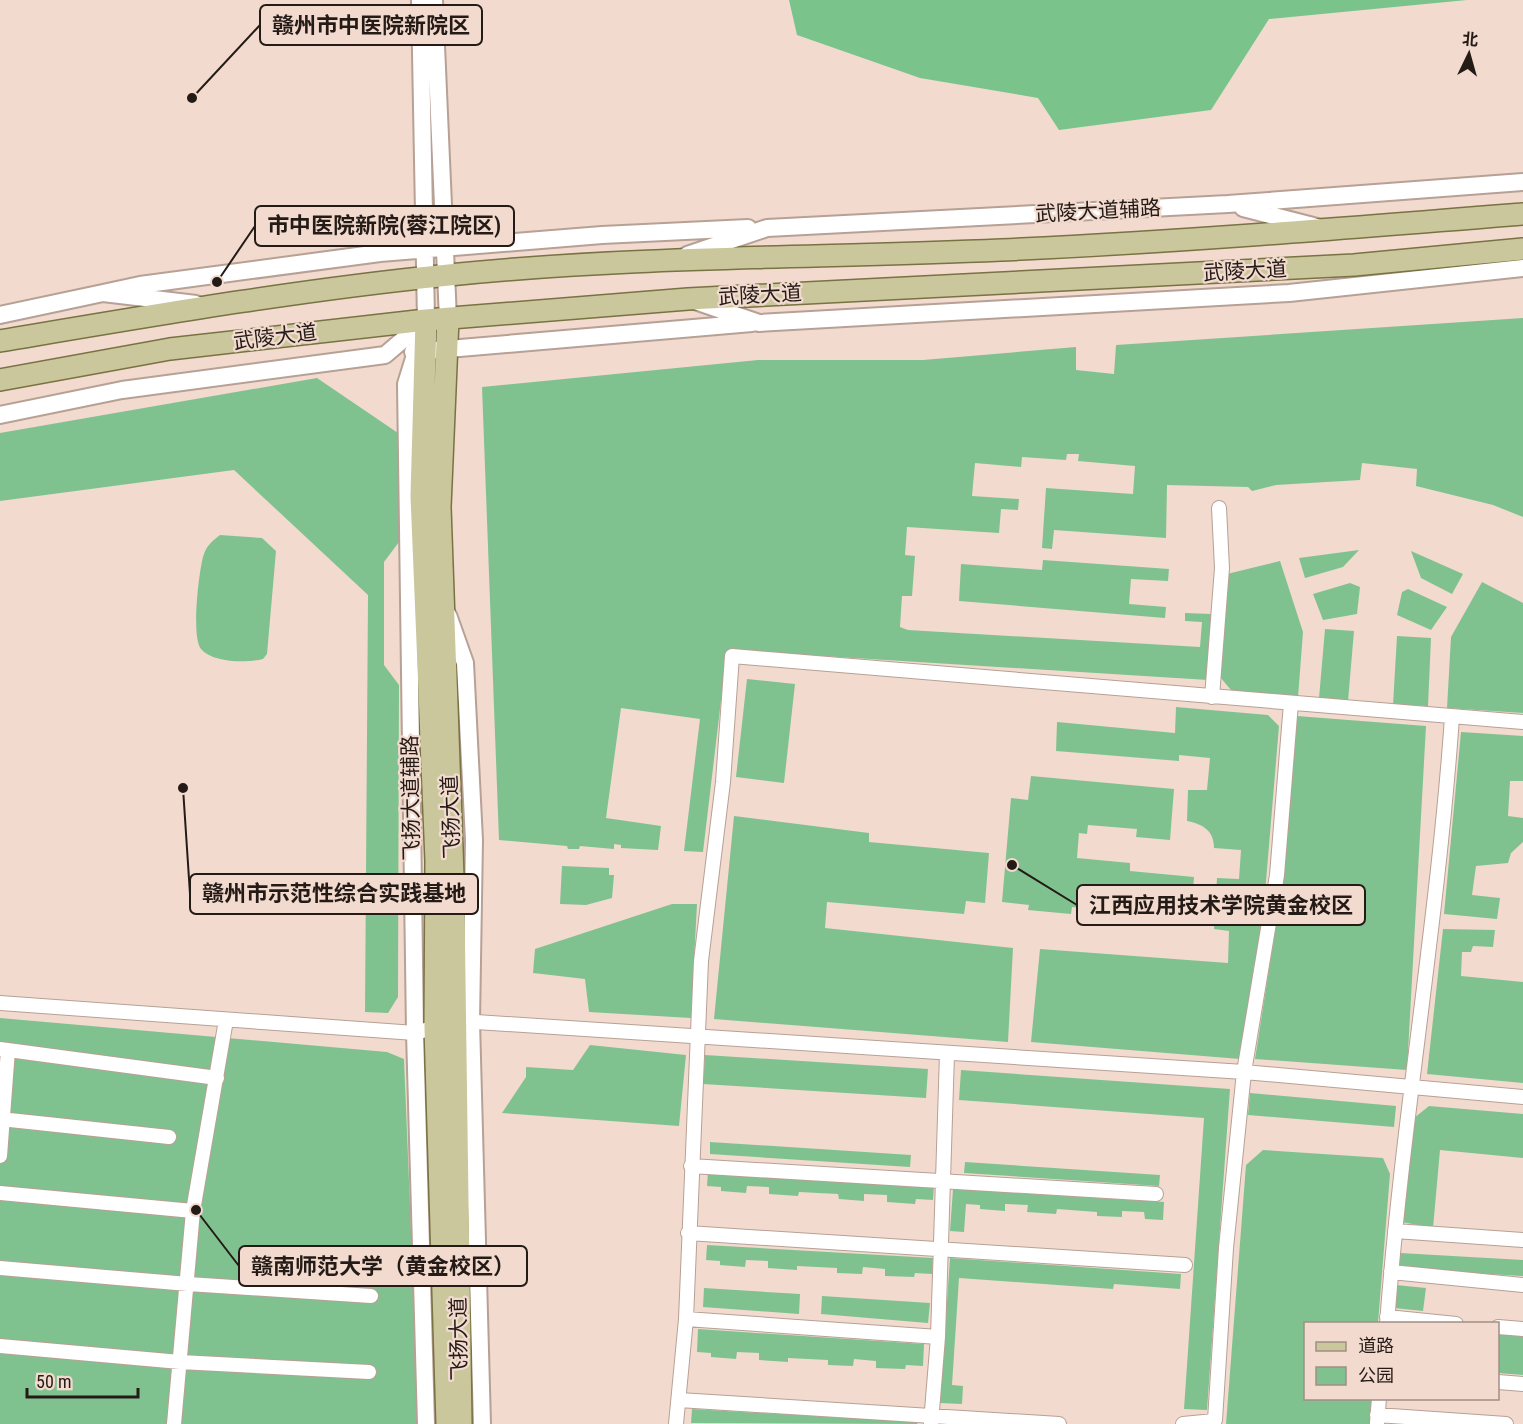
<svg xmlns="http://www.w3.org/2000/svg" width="1523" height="1424" font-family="'Roboto Condensed','Noto Sans SC',sans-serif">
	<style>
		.green { fill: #80c28f }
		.forest { fill: #7ac48c }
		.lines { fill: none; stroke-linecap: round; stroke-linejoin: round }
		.minor-casing { stroke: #b7a095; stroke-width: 16 }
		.tertiary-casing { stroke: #b7a095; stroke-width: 20 }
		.primary-casing { stroke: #797243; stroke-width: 24 }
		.minor { stroke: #fff; stroke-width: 14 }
		.tertiary { stroke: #fff; stroke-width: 16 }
		.primary { stroke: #cac79c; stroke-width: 21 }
		.labels { text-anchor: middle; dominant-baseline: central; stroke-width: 4.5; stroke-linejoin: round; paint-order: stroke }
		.street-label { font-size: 21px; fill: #241b17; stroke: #f2dacf }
		.leader { fill: none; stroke: #241b17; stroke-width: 2 }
		.callout-dot { fill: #241b17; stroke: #f2dacf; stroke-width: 2 }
		.callout { fill: #f2dacf; stroke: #241b17; stroke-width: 2 }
		.callout-label { font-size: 22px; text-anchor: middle; font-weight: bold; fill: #241b17 }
	</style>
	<rect width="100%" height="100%" fill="#f2dacf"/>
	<path class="green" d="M1523,318v199l-30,-12 -77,-19 1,-17 -55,-6 -2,17 -84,5 -24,6 -4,-4 -81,-2 -1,53 -112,-8 -2,19 -10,-1 4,-60 87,6 2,-28 -57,-5 1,-7h-12l-1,6 -44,-3 -1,10 -46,-4 -3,33 47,3 -1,11 -17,-1 -2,24 -92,-6 -2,28 10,1 -3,40h-10l-2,31 8,3 292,17 2,-25 -17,-1v-8l26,1 -3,66 -481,-30 -24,202 -19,-1 16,-132 -79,-11 -15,110 55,8 -3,24 -37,-2v-3l-7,-1v5l-34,-3 -1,3h-11l-1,-3 -68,-6 -17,-453 276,-27h165l153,-13v23l38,4 2,-29z
		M317,378l81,55 1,109 -15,20v103l15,20 -1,312 -10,16 -23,-1 3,-417 -134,-125 -234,31v-68z
		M220,535l42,3 14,13 -9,103 -4,5c-16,4 -50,4 -62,-10 -10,-12 -2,-77 2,-92 3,-11 9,-16 17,-22z
		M1359,550l-16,17 -38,11 -6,-20z
		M1411,551l52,23 -11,20 -31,-16z
		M1043,560l126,9 -1,12 -37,-2 -2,25 37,3 -1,11 -206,-17 2,-37 81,6z
		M1280,561l23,71 -5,65 -67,-7 -11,-13 7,-103z
		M1482,582l41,21v110l-76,-5 4,-71z
		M1350,583l10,4 -3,27 -34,6 -10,-26z
		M1408,589l39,18 -16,23 -34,-15 5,-23z
		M1325,629l29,2 -6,70 -29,-3z
		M1397,636l34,2 -3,68 -35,-1z
		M747,679l48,5 -11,99 -48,-6z
		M1176,707l92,8 11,11 -19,227 -6,12 -14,94 -209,-17 9,-93 188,14 1,-32 -15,-2 3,-51 22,1 2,-29 -27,-2c0,-18 -12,-24 -27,-27l1,-31h19l3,-32 -31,-3v6l-123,-10 1,-29 118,11z
		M1297,716l129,10 -19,344 -152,-11 29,-185z
		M1461,732l62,4v45h-13l-2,35 15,2v24l-12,11 -3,10 -32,3 -4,29 28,3 -3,21 -53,-5z
		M1031,776l143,13 -4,51 -34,-3 1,-8 -49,-4 -1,9 -8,-1 -2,25 53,5v8l64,6 -4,49 -91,-8v-8l-27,-3 -1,7 -43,-4 1,-5 -27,-3 9,-104 17,2z
		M734,816l135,17v9l120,11 -4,50 -19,-2 -2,13 -137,-12 -2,26 188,20 -5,94 -294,-23z
		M562,866l47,2v7h5l-2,23 -26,7 -26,-1z
		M672,904h25l-6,114 -102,-6 -4,-33 -52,-6 2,-24z
		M1443,929l52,1 -2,17 -20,-1 -2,6h-9l-1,24 62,6v101l-96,-9z
		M0,1018l387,34 17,7 15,365h-419z
		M590,1045l96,10 -7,71 -177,-13 24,-36v-10l47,3z
		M705,1055l223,14 -2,29 -223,-14z
		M961,1070l269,19 -23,321 -23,-1 20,-291 -245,-18z
		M1250,1093l146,13 -2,21 -146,-12z
		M1429,1106l94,8v44l-83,-8 -7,78 -31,-6 12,-104z
		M710,1142l201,13 -1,12 -200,-13z
		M1263,1150l120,8 7,16 -12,149 -72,1v74l66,1 -2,25h-144l20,-259z
		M965,1162l195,13 -1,11 -195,-13z
		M708,1171l226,14 -1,15 -17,-1 -1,5 -28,-2v-7l-23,-1v7l-25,-2 -1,-5 -39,-2 -1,4 -29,-2v-7l-22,-1 -1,7 -25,-2v-4l-14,-1z
		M953,1189l211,13 -1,18 -18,-1 -1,-7 -22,-1v6l-25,-1v-4l-40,-3 -1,5 -29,-2 1,-7 -23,-1v7l-25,-2v-4l-14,-1 -2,28 -14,-1z
		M707,1245l226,13 -1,16 -17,-1 -1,4 -29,-1v-7l-22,-2 -1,7 -25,-1v-5l-40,-2v4l-29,-2v-7l-22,-1 -1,7 -25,-2v-4l-14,-1z
		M1400,1253l123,7v16l-124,-7z
		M950,1258l231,16 -1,15 -66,-5 -1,5 -154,-11 -7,107 11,1 -1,18 -22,-1z
		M1396,1285l30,3 -3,23 -29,-3z
		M704,1288l96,6 -1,20 -96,-7z
		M822,1296l108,7 -2,20 -107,-9z
		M698,1329l226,15 -1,22 -17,-1 -1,4 -29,-1v-7l-22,-2 -1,7 -25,-1v-5l-40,-2v4l-29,-2v-7l-22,-1 -1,7 -25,-2v-4l-14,-1z
		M1498,1332l25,3v40l-25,-2z
		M692,1409l226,13 -1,2 -226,-1z"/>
	<path class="forest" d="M789,0h678l-198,19 -58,91 -152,20 -21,-32 -118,-20 -123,-43z"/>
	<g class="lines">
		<defs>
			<path id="minor" d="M1212,697l10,-129 -3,-60
				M0,1003l415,30 28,-8
				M461,1021l783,51 279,25
				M0,1049l217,29
				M0,1119l169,18
				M0,1156l8,-106
				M691,1166l465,28
				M0,1193l193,18
				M1395,1231l128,9
				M688,1233l497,32
				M0,1268l188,16 183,12
				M1391,1272l132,13
				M1387,1317l69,7
				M686,1319l252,18
				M1387,1324c15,-203 51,-404 65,-607
				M1498,1327l25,2
				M0,1346l180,16 189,10
				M1498,1382l25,2
				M679,1400l380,24
				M1377,1415l129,9
				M931,1423l7,-86 9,-283
				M1377,1423l2,-25
				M174,1424l19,-213 33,-191
				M676,1424l10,-105 15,-358 22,-179 9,-126 791,66
				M1183,1424l31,-3
				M1205,1424l10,-4 11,-172 18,-176 33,-197 14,-172"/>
			<path id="tertiary" d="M420,0l6,320 -20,64 9,649 11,391
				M434,0l14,319
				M1243,208l74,19
				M687,255l80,-27 461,-24 295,-22
				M103,293l37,-8 240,-32 222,-18 146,-7
				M695,301l64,22 530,-30 234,-25
				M0,315l103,-22 93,11
				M413,352l339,-29
				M0,415l122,-25 263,-35 41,-35
				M448,615l17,48 9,177 -3,182 11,402"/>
			<path id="primary" d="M448,319l-8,188 14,398 7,519
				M426,320l-5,176 15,365 -1,167 12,396
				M0,341c149,-25 298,-51 449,-66 184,-19 368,-17 552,-25 175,-8 348,-22 522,-36
				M0,380l170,-31 256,-29 262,-21 666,-34 169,-16"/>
		</defs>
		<use href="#minor" class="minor-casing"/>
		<use href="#tertiary" class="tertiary-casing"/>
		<use href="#primary" class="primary-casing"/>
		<use href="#minor" class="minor"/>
		<use href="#tertiary" class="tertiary"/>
		<use href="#primary" class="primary"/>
	</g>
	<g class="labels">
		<g class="street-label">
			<text transform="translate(1098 211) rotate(-3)">武陵大道辅路</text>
			<text transform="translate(1245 271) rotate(-3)">武陵大道</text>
			<text transform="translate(760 295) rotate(-3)">武陵大道</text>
			<text transform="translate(275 337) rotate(-7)">武陵大道</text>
			<text transform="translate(411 798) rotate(-91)">飞扬大道辅路</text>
			<text transform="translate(451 817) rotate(-92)">飞扬大道</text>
			<text transform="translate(459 1339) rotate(-91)">飞扬大道</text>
		</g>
	</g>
	<path class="leader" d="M192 98L260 25M217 282L255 226M183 788L190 894M1012 865L1077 905M196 1210L239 1266"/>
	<g class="callout-dot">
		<circle cx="192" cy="98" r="6"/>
		<circle cx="217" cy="282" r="6"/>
		<circle cx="183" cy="788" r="6"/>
		<circle cx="1012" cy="865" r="6"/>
		<circle cx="196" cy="1210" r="6"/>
	</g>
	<g class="callout">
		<rect x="260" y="5" width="222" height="40" rx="6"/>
		<rect x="255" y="206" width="259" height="40" rx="6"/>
		<rect x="190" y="874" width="288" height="40" rx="6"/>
		<rect x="1077" y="885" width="288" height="40" rx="6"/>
		<rect x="239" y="1246" width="288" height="40" rx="6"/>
	</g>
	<g class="callout-label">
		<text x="371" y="33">赣州市中医院新院区</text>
		<text x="384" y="233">市中医院新院(蓉江院区)</text>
		<text x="334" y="901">赣州市示范性综合实践基地</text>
		<text x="1221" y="913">江西应用技术学院黄金校区</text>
		<text x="383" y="1274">赣南师范大学（黄金校区）</text>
	</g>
	<rect x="1304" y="1322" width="195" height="78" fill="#f2dacf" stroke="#a08e85" stroke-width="1.5"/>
	<rect x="1316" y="1342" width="30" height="9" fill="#cac79c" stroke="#a08e85" stroke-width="1.5"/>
	<text x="1358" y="1352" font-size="18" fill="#241b17">道路</text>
	<rect x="1316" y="1367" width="30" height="18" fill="#80c28f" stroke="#a08e85" stroke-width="1.5"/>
	<text x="1358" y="1382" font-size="18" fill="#241b17">公园</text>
	<g transform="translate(1469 54) rotate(5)" stroke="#f2dacf" stroke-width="4.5" paint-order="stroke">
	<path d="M0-4.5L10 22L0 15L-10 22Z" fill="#241b17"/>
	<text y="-9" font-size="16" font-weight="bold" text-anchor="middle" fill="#241b17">北</text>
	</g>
	<path d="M27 1388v9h111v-9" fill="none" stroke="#241b17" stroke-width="3"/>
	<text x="36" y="1388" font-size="18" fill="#241b17" stroke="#f2dacf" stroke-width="4.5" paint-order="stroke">50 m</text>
</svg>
